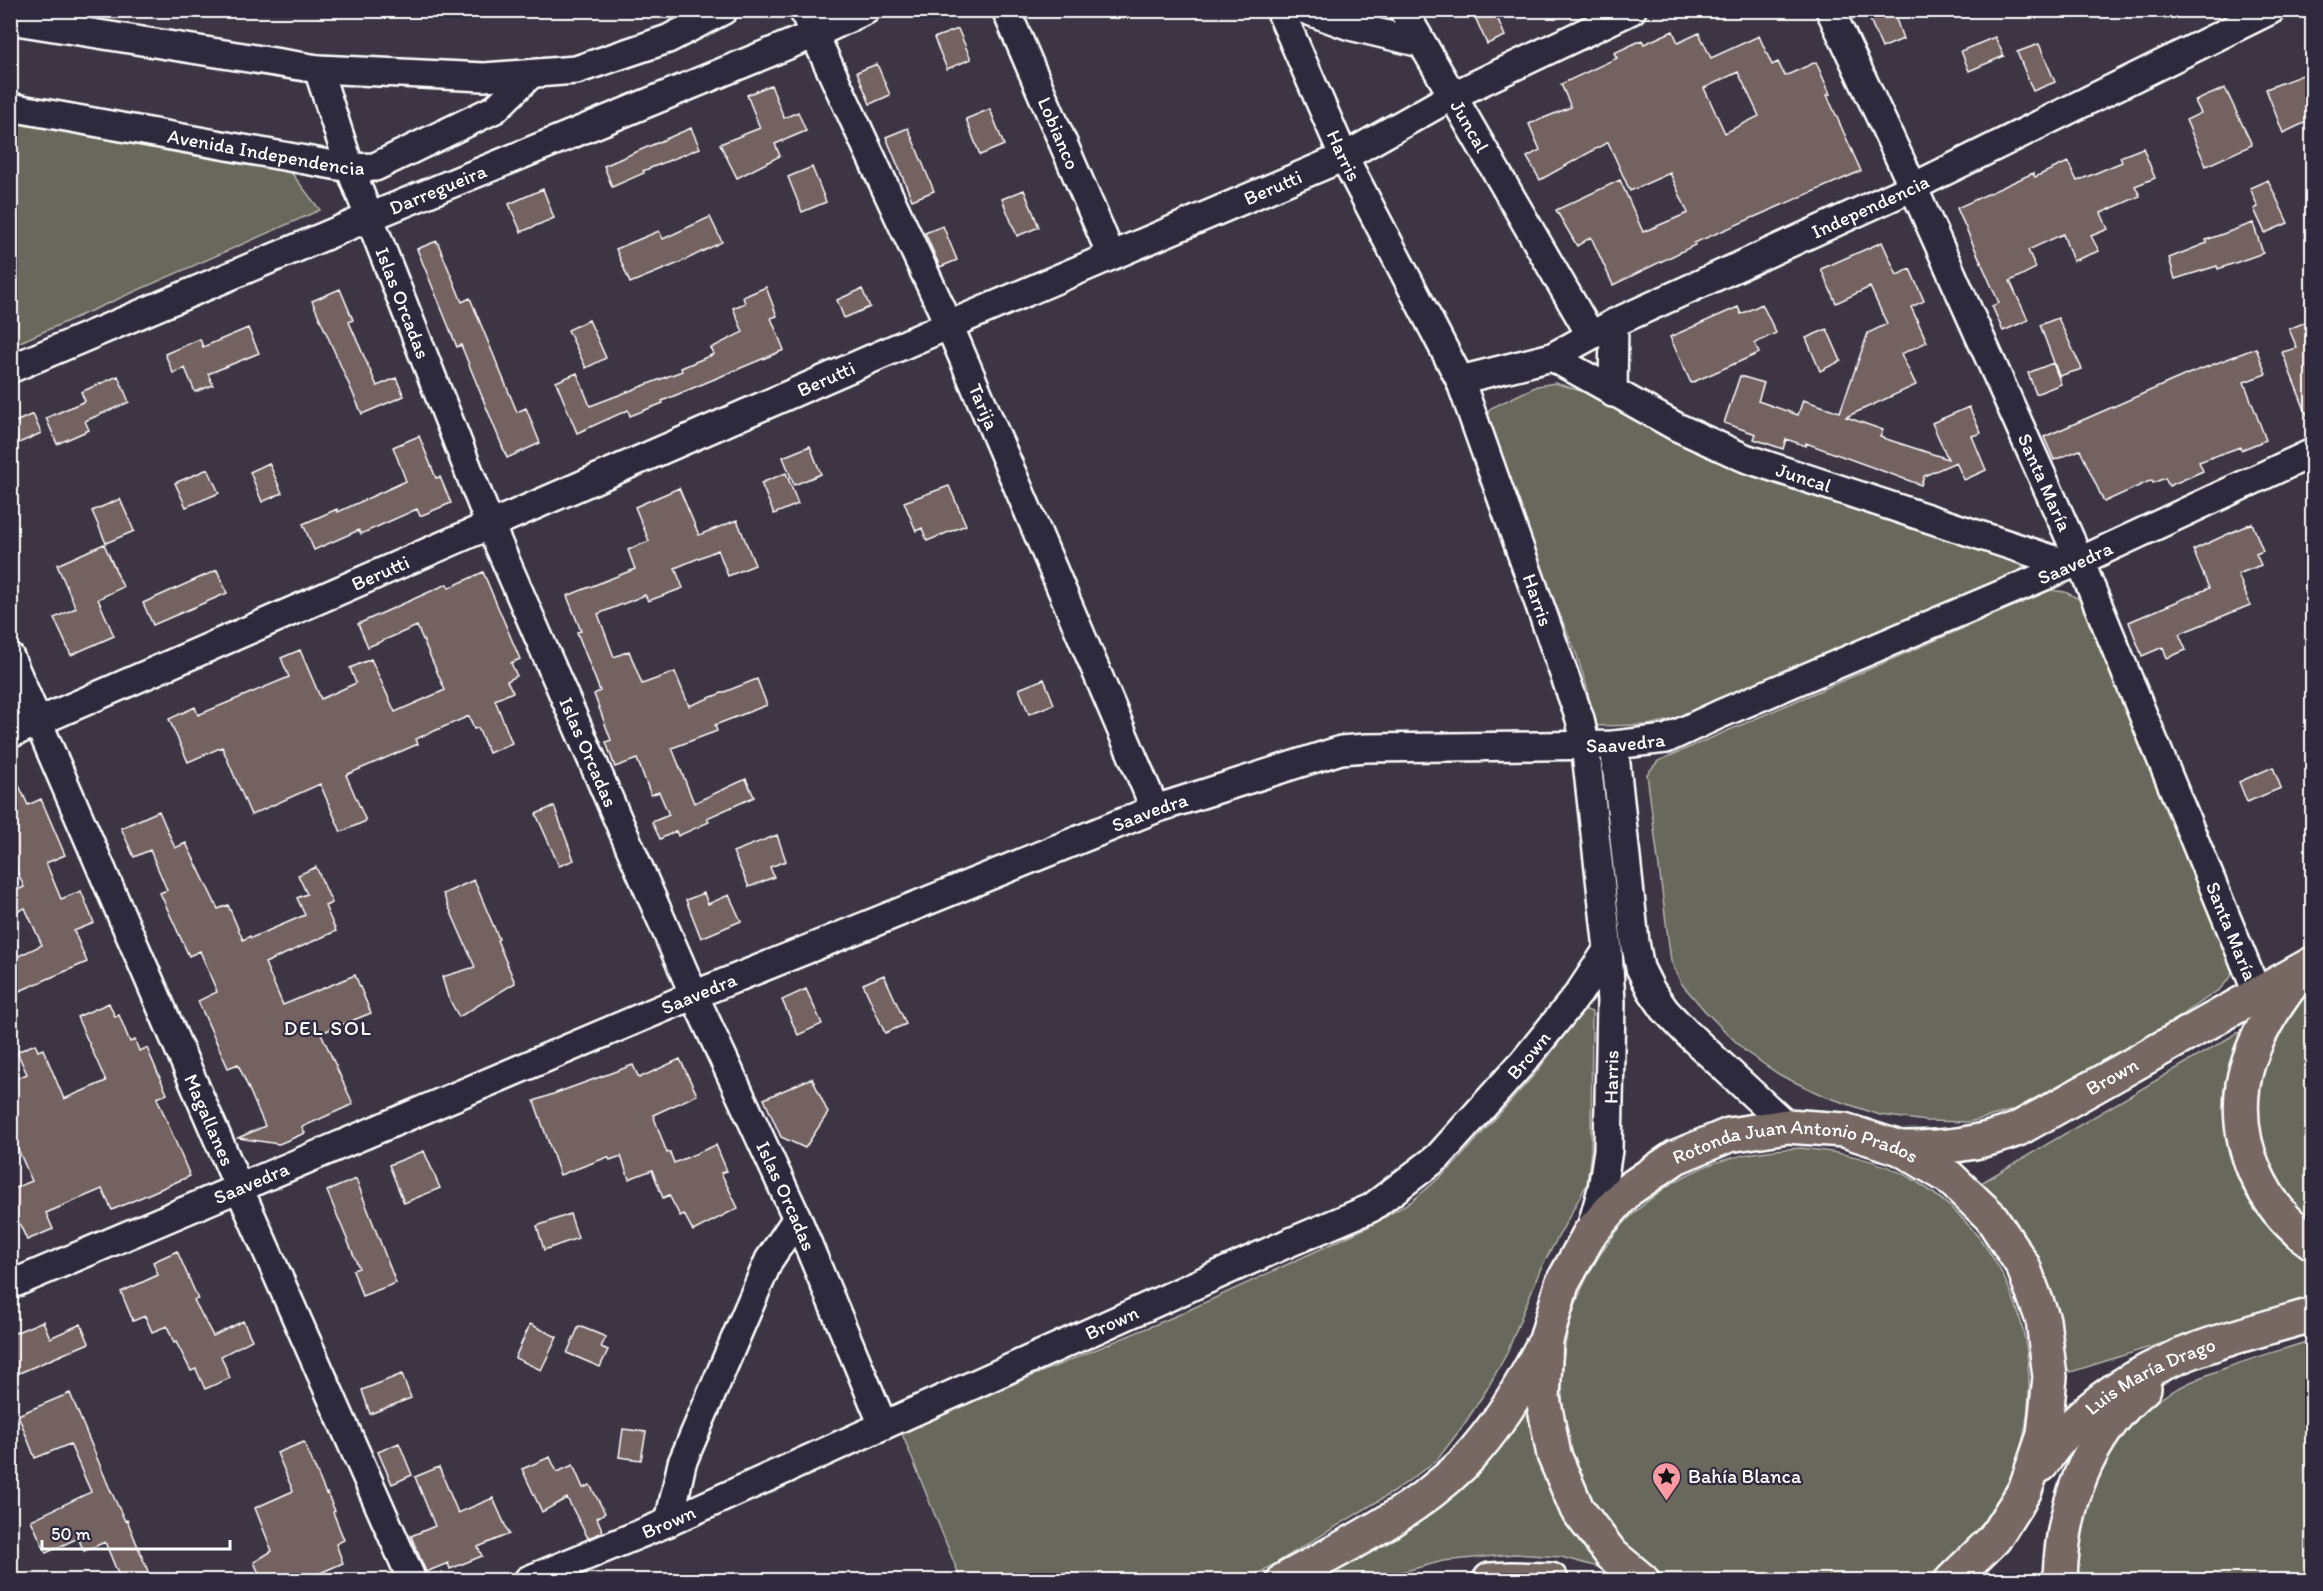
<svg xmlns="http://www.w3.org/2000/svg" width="2323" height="1591" font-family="Itim,sans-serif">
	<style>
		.green { fill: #68695b; stroke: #b4b4ad; stroke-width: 1.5 }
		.building { fill: #736260; stroke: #fff; stroke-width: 1.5; fill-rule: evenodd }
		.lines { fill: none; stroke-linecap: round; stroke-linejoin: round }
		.minor-casing { stroke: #fff; stroke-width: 32 }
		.major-casing { stroke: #fff; stroke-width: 38 }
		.minor { stroke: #2f2a3d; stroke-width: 27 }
		.major { stroke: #776864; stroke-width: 33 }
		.labels { text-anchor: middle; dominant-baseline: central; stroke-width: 4.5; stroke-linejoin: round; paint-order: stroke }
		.street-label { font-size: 20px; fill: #fff; stroke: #2f2a3d }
		.poi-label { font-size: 20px; fill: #fff; stroke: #2f2a3d; text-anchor: start }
		.neighbourhood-label { font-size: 21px; letter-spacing: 1.5px; fill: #fff; stroke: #2f2a3d }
	</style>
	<rect width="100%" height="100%" fill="#3d3544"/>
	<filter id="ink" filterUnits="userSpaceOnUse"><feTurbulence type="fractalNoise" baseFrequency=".0167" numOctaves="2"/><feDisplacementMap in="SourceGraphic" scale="12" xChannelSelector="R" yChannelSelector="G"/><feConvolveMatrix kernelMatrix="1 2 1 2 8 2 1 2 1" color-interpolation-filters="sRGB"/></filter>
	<g filter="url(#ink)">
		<path class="green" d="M10,120l280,51 30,39 -309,136z
			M1555,383l29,9 107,58 59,25 183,61 80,23 9,6 1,4 -6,5 -346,146 -23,5 -57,1 -3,-35 -11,-35 -93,-224 2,-19 5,-5 46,-22z
			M2051,590l14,2 14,7 154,366 -2,12 -11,12 -58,40 -148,81 -45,12 -42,-1 -47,-6 -56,-19 -44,-21 -34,-23 -41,-41 -24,-28 -10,-22 -24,-187 11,-13z
			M2312,991v239l-33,-35 -22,-62v-59l32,-63 13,-14z
			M1586,1010l6,2 -1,138 -4,34 -47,86 -33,83 -20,36 -24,37 -26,34 -44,32 -132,80 -22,8h-278l-60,-149 277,-116 190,-88 44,-26 40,-34 83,-93 44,-58z
			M2237,1033h8l-14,74 81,149v40l-241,76 -10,-8 -27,-111 -28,-42 -25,-28z
			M1801,1148c39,4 78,11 113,32 148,90 156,305 8,400h-255c-150,-95 -136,-323 20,-405 36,-19 74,-25 114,-27z
			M2312,1340v240h-242c5,-22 10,-44 15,-67 2,-10 3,-21 6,-31 35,-95 136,-114 221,-142z
			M1529,1401c1,71 34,114 76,168l-44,-12 -46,-3 -72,7 -71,19h-64z"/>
		<path class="building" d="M1472,10h22l11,26 -18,8z
			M1866,10h27l10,29 -21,9z
			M958,29l13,30 -24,10 -13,-31z
			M1673,31l5,12 21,-10 12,25 48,-22 13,29 6,-3 7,14 31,-14 14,32 -3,1 34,76 -167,72 1,2 -82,40 -22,-48 -14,9 -21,-36 64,-30 23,52 45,-19 -18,-40 -40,18 -22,-49 -68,38 -13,-23 13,-7 -11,-26 42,-17 -10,-23 56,-26 -3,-5 28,-13 2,4zM1738,72l21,44 -34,17 -21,-45z
			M1995,37l9,19 -35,15 -8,-20z
			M2039,44l16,38 -22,9 -16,-39z
			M877,64l13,31 -20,9 -13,-32z
			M2313,71v48l-30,14 -17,-44z
			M771,85l13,33 14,-6 8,19 -31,13 5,12 -43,22 -17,-34 40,-16 -13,-33z
			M2225,88l27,57 -46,21 -20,-46 15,-7 -6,-12z
			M990,109l14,36 -24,10 -14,-36z
			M691,128l9,20 -57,23 1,2 -32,14 -8,-21z
			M908,128l26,63 -22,9 -26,-63z
			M2143,148l12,30 -20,8 5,10 -39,17 7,16 -17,7 8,15 -26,10 -10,-27 -35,16 8,18 -26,13 18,39 -25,11 -11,-25 7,-3 -42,-95 76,-35 2,4 33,-15 9,19 45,-19 -2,-5z
			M812,167l14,35 -24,10 -14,-35z
			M2268,180l20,43 -23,10 -11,-24 4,-2 -8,-19z
			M543,189l11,29 -33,14 -12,-28z
			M1024,190l15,37 -22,9 -15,-37z
			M710,217l12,25 -43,21 -49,20 -14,-34 43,-18 4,8z
			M2253,223l10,30 -45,16 -1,-3 -42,13 -6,-21 38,-15 -1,-3z
			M943,226l14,34 -17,7 -15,-34z
			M437,241l25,61 8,-4 47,114 9,-4 14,35 -33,15 -46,-113 -4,2 -40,-98z
			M1882,242l15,33 13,-6 14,32 -13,6 16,35 -26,12 15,31 -70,32 37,13 -3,7 68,22 -16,-36 37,-16 12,26 -9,3 14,34 -22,10 -8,-18 -32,14 -3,9 -115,-42v3l-20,-7 -3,10 -29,-10 2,-5 -32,-11 16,-47 24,7 -6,18 40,14 5,-15 37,12 28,-79 19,-9 -17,-37 -34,16 -15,-34z
			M766,287l11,29 -6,2 13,32 -122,51 1,2 -33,13 -2,-6 -51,23 -21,-51 21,-9 13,33 92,-35 -1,-3 33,-14 -3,-6 32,-16 -10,-24 12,-5 -2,-6z
			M340,289l13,31 -4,2 28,64 19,-8 8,18 -42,18 -50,-113z
			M862,289l8,18 -26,11 -7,-18z
			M1762,304l14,29 -21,10 4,10 -68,30 -21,-46 68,-30 3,7z
			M2058,318l24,51 -23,7 -19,-51z
			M2313,319v106h-2l-29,-73 15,-4 -8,-19z
			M589,320l17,38 -20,10 -18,-38z
			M248,328l11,25 -51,21 5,11 -18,7 -10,-24 -12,5 -8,-19 35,-15 3,8z
			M1827,329l14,32 -21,10 -14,-33z
			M2256,348l10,26 -22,8 22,58 -25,10 -1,-3 -41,15 4,9 -34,15 -4,-8 -12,5 -1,-3 -48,22 -24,-52 -26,10 -10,-23 144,-63z
			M2053,363l8,21 -25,10 -8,-21z
			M118,376l11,26 -44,19 4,9 -32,14 -11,-26 39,-17 -4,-9z
			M33,414l8,19 -22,10 -8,-19z
			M419,436l17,42 4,-1 11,26 -31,13 -3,-7 -56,25 -2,-4 -45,20 -11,-26 34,-15 1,3 68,-31 -13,-34z
			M810,446l11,28 -27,11 -11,-28z
			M269,463l13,30 -20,9 -12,-30z
			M208,469l11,24 -33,14 -11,-24z
			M786,473l12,31 -24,10 -13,-31z
			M949,486l17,39 -39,16 -5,-13 -6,3 -12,-29z
			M679,488l20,47 38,-15 18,45 -27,11 -10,-26 -43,18 8,20 -35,13 -3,-6 -47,19 16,43 15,-6 13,33 33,-12 14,34 68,-27 10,26 -52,20 2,6 -45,17 22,55 52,-24 8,18 -47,21 2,4 -31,14 -2,-5 -16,8 -8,-17 17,-7 -10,-23 -8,3 -14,-36 -22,8 -9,-25 5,-2 -17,-46 6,-3 -23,-59 4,-1 -14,-35 68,-27 -7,-19 21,-9 -14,-34z
			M120,499l14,32 -28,12 -14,-32z
			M2252,523l11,28 -7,3 5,11 -23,9 12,31 -71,29 7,16 -19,8 -4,-11 -21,9 -13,-34 80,-34 -16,-38z
			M104,544l19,43 -25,12 16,37 -43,19 -17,-37 22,-10 -19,-43z
			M217,570l10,23 -74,32 -10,-22z
			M483,572l37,87 -9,4 6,13 -10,5 6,11 -18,8 17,43 -23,10 -11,-25 -4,1 -5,-13 -53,23 2,5 -72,31 20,46 -25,11 -21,-48 -69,31 -29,-68 -34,15 -19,-43 26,-12 3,8 91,-38 -8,-19 19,-8 21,49 35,-16 -6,-15 21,-9 24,53 50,-22 -28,-64 -49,21 -10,-23 89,-40 2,4z
			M1044,679l10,25 -25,10 -10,-25z
			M10,766l18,39 13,-6 24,56 -19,8 15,36 20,-8 13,32 -20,8 13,31 -77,33v-35l32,-15 -17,-37 -15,6v-21l14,-6 -14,-32z
			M2273,767l8,21 -34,14 -8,-20z
			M554,806l20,54 -15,6 -23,-52z
			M159,811l16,37 11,-5 32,66 10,-4 15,35 7,-4 1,2 54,-23 -8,-17 10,-4 -9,-19 18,-8 16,36 -7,3 11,25 -71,32 18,42 72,-30 16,38 -50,20 32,71 -51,23 3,6 -26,11 -41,-6 27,-12 -27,-62 -10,4 -30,-67 19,-9 -17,-41 -11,5 -29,-63 7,-3 -17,-40 -16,7 -13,-29z
			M777,835l9,26 -16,6 4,10 -25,10 -16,-35z
			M474,880l25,59 -2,1 18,43 -56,34 -11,-20 -6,-20 33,-10 -32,-73z
			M704,893l4,11 21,-9 12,26 -40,17 -15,-38z
			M884,975l22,49 -21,9 -22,-49z
			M806,989l16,35 -24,11 -16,-35z
			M109,1003l6,14 4,-2 11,27 5,-2 4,11 8,-3 20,46 -10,4 33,78 -78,34 -10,-21 -56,24 7,16 -26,11 -17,-37v-13l22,-9 -22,-50v-50l17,-7 -10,-22 18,-8 3,7 5,-2 21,50 42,-18 -29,-64z
			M680,1059l17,36 -44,20 14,38 3,-1 4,11 42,-18 11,26 -6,2 17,35 -45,23 -9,-17 -4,2 -11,-21 -6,3 -11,-28 -23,9 -8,-23 -11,4 -2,-3 -48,18 -26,-74 99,-36 6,13z
			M812,1078l16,35 -23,35 -24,-11 -17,-38z
			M424,1151l16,37 -36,15 -15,-38z
			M356,1179l40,104 -34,13 -9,-26 6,-2 -32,-77z
			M570,1214l8,24 -34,12 -7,-24z
			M177,1251l21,48 -4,1 19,36 30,-15 9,19 -31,16 9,22 -25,11 -9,-20 -5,2 -15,-29 -2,1 -7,-17 -15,6 -7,-16 -12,5 -12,-29 37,-17 -5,-13z
			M43,1321l7,17 31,-14 8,19 -79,34v-42z
			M530,1324l27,13 -16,33 -26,-12z
			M579,1326l27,11 -5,10 7,3 -8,17 -33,-14z
			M402,1374l9,24 -41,16 -8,-24z
			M70,1393l39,94 16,34 2,-1 25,61h-31l-16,-39 -21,9 -6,-13 -32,15 -15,-33 60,-28 -21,-48 -35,14 -17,-43z
			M623,1429l23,3 -5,28 -22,-3z
			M304,1442l22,52 1,-1 8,18 -2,1 11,28 -8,4 7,19 -41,18h-40l-8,-19 18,-11 -17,-43 38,-17 -16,-38z
			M399,1443l13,32 -20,9 -14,-32z
			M550,1457l7,15 16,-7 10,23 7,-3 15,28 -8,5 6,14 -15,6 -21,-40 -25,14 -20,-43z
			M439,1467l19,46 35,-15 16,36 -31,13 4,9 -32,13 -2,-6 -22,9 -15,-36 24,-10 -20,-49z"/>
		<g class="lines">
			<defs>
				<g id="minor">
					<path id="s1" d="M803,10l146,315 206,484"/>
					<path id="s2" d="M1006,10l105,245"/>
					<path id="s3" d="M1280,10l64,147 116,223 120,339 5,25 23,205 3,54 -3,147 -6,39 -12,43"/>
					<path d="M1306,10l44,16 71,17"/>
					<path id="s4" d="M1403,10l187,324"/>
					<path id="s5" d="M1830,10l83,177 167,374 178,434"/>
					<path d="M10,20l308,49 166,8 92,-7 92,-31 56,-29"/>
					<path id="s6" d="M318,69l32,99 140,357 204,470 103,223 86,207"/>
					<path id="s7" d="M10,107l340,61 25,-1 120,-58 36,-35"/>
					<path id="s8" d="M1552,357l125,70 68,31 325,107"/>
					<path id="s9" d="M10,369l360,-152 445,-183 51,-24"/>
					<path id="s10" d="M1460,380l92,-23 62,-34 299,-136 358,-177"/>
					<path d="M1613,393l1,-70"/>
					<path id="s11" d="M10,657l229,531 173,392"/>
					<path id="s12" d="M10,734l939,-409 395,-168 108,-61 180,-86"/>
					<path d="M1614,745l21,197 5,26 11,22 14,20 22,23 100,93"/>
					<path id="s13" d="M10,1285l684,-290 461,-186 186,-59 25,-2 248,-3 52,-6 54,-25 360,-153 232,-108"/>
					<path d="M669,1522l13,-59 87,-203 28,-42"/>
					<path id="s14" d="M528,1580l141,-58 617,-278 85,-36 67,-51 86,-96 55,-68 29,-44"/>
				</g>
				<g id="major">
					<path d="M2296,978c-24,31 -47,68 -53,107 -9,61 20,123 69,157"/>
					<path id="s15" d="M1900,1148c42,0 78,-3 118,-19l294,-165"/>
					<path id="s16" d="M2041,1465c64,-99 166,-120 271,-150"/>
					<path d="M1284,1580c61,-34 128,-66 178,-115 34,-35 58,-76 80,-118"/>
					<path d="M1490,1580l21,-1 40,1"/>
					<path id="s17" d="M1642,1580l-30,-25 -35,-46 -23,-54 -11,-57 3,-58 16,-56 28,-51 38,-43 48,-33 53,-22 58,-9 57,4 56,18 49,29 42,40 32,49 20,54 7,57 -6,58 -19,55 -31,49 -42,41"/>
					<path d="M2060,1580c2,-73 26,-144 84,-192"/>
				</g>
			</defs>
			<use href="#minor" class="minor-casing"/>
			<use href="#major" class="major-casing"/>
			<use href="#minor" class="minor"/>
			<use href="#major" class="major"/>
		</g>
	</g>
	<defs>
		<symbol id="sight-pin" viewBox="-11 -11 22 30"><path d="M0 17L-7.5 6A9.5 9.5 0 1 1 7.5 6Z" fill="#ff9aa2" stroke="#2f2a3d"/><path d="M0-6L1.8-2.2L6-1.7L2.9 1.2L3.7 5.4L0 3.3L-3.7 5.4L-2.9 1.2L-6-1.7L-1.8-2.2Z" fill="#111"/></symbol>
	</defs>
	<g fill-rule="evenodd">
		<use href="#sight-pin" x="1650" y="1460" width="33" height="45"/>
	</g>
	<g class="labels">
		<g class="street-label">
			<text stroke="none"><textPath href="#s4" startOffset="134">Juncal</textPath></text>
			<text stroke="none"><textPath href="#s2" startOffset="134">Lobianco</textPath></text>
			<text stroke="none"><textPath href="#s7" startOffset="260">Avenida Independencia</textPath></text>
			<text stroke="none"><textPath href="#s3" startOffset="159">Harris</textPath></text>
			<text stroke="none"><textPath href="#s12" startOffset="1376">Berutti</textPath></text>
			<text stroke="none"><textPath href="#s9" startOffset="464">Darregueira</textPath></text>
			<text stroke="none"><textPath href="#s10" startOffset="447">Independencia</textPath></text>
			<text stroke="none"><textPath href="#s6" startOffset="249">Islas Orcadas</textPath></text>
			<text stroke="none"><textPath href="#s12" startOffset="890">Berutti</textPath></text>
			<text stroke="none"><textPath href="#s1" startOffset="436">Tarija</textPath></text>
			<text stroke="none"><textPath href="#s8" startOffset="280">Juncal</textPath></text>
			<text stroke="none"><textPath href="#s5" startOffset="519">Santa María</textPath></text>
			<text stroke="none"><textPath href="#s13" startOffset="2206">Saavedra</textPath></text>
			<text stroke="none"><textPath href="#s12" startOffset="404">Berutti</textPath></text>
			<text stroke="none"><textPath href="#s3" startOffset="645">Harris</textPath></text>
			<text stroke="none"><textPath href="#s13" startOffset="1720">Saavedra</textPath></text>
			<text stroke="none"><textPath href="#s6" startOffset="735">Islas Orcadas</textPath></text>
			<text stroke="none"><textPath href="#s13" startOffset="1234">Saavedra</textPath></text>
			<text stroke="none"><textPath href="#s5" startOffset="1005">Santa María</textPath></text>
			<text stroke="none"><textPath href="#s13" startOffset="748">Saavedra</textPath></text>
			<text stroke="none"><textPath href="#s14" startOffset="1142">Brown</textPath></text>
			<text transform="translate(1611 1077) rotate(-89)">Harris</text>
			<text stroke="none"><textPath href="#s15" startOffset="228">Brown</textPath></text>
			<text stroke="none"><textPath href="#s11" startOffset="504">Magallanes</textPath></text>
			<text stroke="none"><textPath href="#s17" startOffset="628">Rotonda Juan Antonio Prados</textPath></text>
			<text stroke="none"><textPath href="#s13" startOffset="262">Saavedra</textPath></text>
			<text stroke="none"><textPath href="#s6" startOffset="1221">Islas Orcadas</textPath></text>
			<text stroke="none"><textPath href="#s14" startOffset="638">Brown</textPath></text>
			<text stroke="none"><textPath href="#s16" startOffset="144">Luis María Drago</textPath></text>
			<text stroke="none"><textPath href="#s14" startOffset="152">Brown</textPath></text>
		</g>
		<g class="poi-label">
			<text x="1688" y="1476">Bahía Blanca</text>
		</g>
		<g class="neighbourhood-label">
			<text x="328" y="1027">DEL SOL</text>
		</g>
	</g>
	<rect width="2323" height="1591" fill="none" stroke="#2f2a3d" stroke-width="36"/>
	<rect x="18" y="18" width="2287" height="1555" fill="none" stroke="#fff" stroke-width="2" filter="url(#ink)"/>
	<path d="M42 1540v9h188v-9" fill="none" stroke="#ffffff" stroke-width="3"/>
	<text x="51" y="1540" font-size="18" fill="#ffffff" stroke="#2f2a3d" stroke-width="4.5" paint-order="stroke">50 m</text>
</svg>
